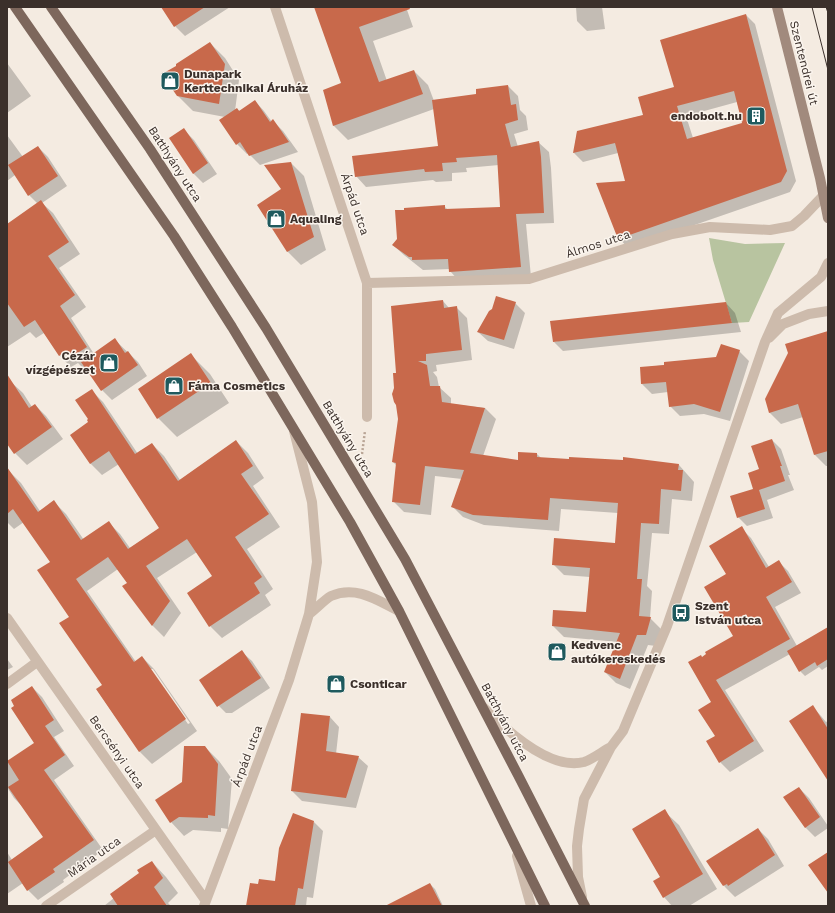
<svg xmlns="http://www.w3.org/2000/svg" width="835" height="913" font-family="'Work Sans',sans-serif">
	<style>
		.green { fill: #b8c4a0 }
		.shadow { fill: #0003; fill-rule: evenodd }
		.building { fill: #c8694b; fill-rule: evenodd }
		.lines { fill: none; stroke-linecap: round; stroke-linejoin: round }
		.path { stroke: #b9a596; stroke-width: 2.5; stroke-dasharray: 2 2; stroke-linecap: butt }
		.street { stroke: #cdbbac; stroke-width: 10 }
		.secondary { stroke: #a18a7d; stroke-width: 10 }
		.primary { stroke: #7d675c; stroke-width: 10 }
		.tram { stroke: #3b302b; stroke-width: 1 }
		.labels { text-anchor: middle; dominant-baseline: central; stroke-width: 3; stroke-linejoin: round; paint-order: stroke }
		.street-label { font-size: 12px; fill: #3b302b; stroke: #fbf5ee }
		.poi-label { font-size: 12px; font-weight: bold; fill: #3b302b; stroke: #fbf5ee; text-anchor: start }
	</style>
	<rect width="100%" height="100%" fill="#f4ebe1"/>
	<path class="green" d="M709,238l36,6 40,-1 -36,79 -17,1 -19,-63z"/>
	<path class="shadow" d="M162,7h68l-45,29 -10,-10z
		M322,7h84l7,20 -40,14 14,40 27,-10 14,14 6,16 43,-6 31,-9 10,10 2,14 6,6 2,14 -14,4 4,13 20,-5 11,10 2,16 3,55 -28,1 5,53 -71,5 -10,-11v-2l-27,1 -19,-15 -11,-10 51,-39 4,4 53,-2 -2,-43 -33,3 1,4 -15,1v8l-16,1 -3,-2 -67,7 -10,-11 83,-29 -5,-38 -86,31 -14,-14 8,-42z
		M576,7h26l3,22 -18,2 -10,-10z
		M746,15l9,9 41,157 -6,11 -162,56 -9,-10 7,-56 -8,-29 -35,9 -9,-9 3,-21 67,-17 31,-27zM737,102l6,22 -50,14 -7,-22z
		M210,43l15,15 14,22 -4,31 2,-2 3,2 15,-10 9,10 8,11 1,-1 10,10 15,21 -38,13 -12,-12 -1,1 -10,-10 -12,-27 -32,-6 -15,-15 -1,-29z
		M7,63l24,33 -24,17z
		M184,130l10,10 23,34 -14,9 -10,-10z
		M7,135l16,22 15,-10 10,10 19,29 -25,17 11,10 27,41 -21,14 27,39 -15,11 23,36 21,-14 23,22 9,14 -35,24 -10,-10 -16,-24 -3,2 -5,-5 -7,4 -11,-11 -16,-23 -8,5 -6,-6 -23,15v-122l31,-21 -9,-9 -14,-20 -8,6z
		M291,163l13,13 22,74 -25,15 -13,-13 -30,-47 24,-15z
		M443,301l6,7 7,-1 11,11 5,42 -36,5 1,6 -4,1 4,5 2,10 12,11v6l34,4 11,11 -13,37 36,5 18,-7 4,4 138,7 15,17 -2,19 -20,-2 -3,35 -17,-1 -5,53 5,5 -2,27 11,11 -5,17 -8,-1 -18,44 -14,-6 -11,-11 13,-30 -54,-5 -11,-11 34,-13 3,-36 -26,-2 -11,-11 63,-20 2,-31 -57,-4 -2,22 -75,-6 -21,-8 -11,-11 10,-27 -27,-3 -4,39 -27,-3 -10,-10 3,-36 -4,-4 6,-43 -2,-45z
		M515,303l10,10 -11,36 -26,-8 -10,-9 15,-22z
		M726,303l9,10 6,19 -178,19 -9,-9z
		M828,336v130h-2l-11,-11 -12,-38 -22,7 -12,-12z
		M739,351l10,10 -19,60 -26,-7 -24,2 -10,-10 -2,-14 -16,2 -10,-10 -1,-16 76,-10z
		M191,355l19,19 19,29 -52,34 -19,-19z
		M11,382l12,11 9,14 3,-2 11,11 17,23 -36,26 -12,-12 -8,-11v-57z
		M91,390l12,12 35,52 14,-10 12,12 16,24 56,-39 12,12 16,25 -11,8 27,41 -33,22 26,40 -8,6 6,10 -49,33 -12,-12 3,-50 -16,-24 -40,26 24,35 -17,24 -12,-12 -24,-42 -10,-14 -31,22 49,71 6,-5 12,12 43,62 -45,33 -12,-12 -43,-62 7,-5 -34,-68 -19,-55 -27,-40 -10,7 -7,-7v-49l2,-2 12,12 19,28 14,-9 12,12 18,26 25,-17 11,11 10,14 31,-20 -42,-64 -17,11 -12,-12v-41zM150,669h3l37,54 -2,1z
		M772,440l9,9 9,26h-2l6,15 -27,10 6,18 -26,8 -9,-9 17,-27 5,-21z
		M741,528l10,10 18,29 9,-6 10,10 13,22 -26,14 22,39 31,-18v38l-6,4 -3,-3 -14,9 -5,-5 -10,-17 -65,36 39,61 -34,21 -10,-10 -13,-20 9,-6 -4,-34 -10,-44 32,-21 -7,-62z
		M242,652l10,9 18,27 -38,25h-6l-10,-10z
		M7,659l6,8 -6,3z
		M32,687l10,10 22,34 -10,6 20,29 -20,14 49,70 -40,30 1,2 -26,18 -10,-10 -5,-7 -16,11v-42l5,8 33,-23 -21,-29 -10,-10 -7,-11v-25l28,-19z
		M813,707l8,9 5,6 2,-1v55z
		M330,717l9,10 -3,27 22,3 10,9 -12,42 -54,-7 -10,-10z
		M205,747l14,14 13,18 -4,50 -7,-1v4l-28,-2 -9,6 -13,-14z
		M799,788l10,10 19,28v2l-13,9 -10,-10z
		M664,811l15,14 38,64 -28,17h-17l-8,-9 -3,-20z
		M314,822l9,9 -10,67 -6,-1 -1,9h-59l12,-21 16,-3z
		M758,829l10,10 16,27 -49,31 -10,-10 -17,-26z
		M152,862l14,15 12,16 -10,10 3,3h-67l10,-8z
		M430,884l5,5 8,17h-41z"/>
	<path class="building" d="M161,7h44l-31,20z
		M314,7h95l1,2 -51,18 20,55 35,-12 9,24 -90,32 -10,-36 18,-7z
		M746,14l41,157 -6,11 -163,57 -22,-56 29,-2 -10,-38 -42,10 4,-22 66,-16 -5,-18 36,-10 -14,-47zM734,91l8,32 -55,16 -10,-33z
		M210,42l15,22 -6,40 -42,-8 -15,-22 14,-8v-2z
		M508,85l3,20 5,-1 2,16 -13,4 6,23 28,-6 2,16 3,56 -28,1 5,53 -72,5 -1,-13 -36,1v-3h-3l-17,-12 5,-6 -2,-29h9v-2l41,-3v4l55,-2 -3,-52 -41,3 1,4 -15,1 1,8 -18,1 -1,-3 -69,8 -3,-21 86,-10 -6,-46 44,-6v-5z
		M255,100l15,22 3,-3 16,23 -40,14 -9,-14 -4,3 -17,-25 18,-12 2,3z
		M184,128l24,35 -15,11 -24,-36z
		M38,146l20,30 -30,20 -20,-31z
		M291,162l23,75 -27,15 -30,-47 24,-16 -17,-24z
		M41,200l28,42 -21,14 27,39 -15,11 27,41 -16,10 -4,-6 -8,5 -24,-36 -11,7 -17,-24v-79z
		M496,296l20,6 -12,38 -27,-8 12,-21 3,-2z
		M443,300l1,8 13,-2 5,44 -36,4v7h-8l9,4 3,21h10l2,16 43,6 -15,45 48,7v-8l19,1v4l32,2v-2l54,3v-3l56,7 -1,6h5l-2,21 -20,-2 -2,35 -18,-1 -4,56h5l-3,37 12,1 -5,18h-9l-17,44 -16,-7 16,-39 -68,-7 1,-16 33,2 4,-44 -38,-3 2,-27 61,5 3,-40 -68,-5 -2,22 -75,-5 -22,-8 13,-37 -39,-4 -5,39 -28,-3 4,-39 -4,-1 6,-43 -2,-14 -2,-3 -2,-8 2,-6 -1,-15h3l-5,-67z
		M726,302l6,21 -179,19 -3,-21z
		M828,331v120l-14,4 -16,-51 -29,9 -4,-14 23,-46 -3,-9z
		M115,338l10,15 3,-2 10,14 -37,26 -20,-29z
		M721,344l19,6 -20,62 -26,-8 -25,3 -3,-25 -25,2 -1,-17 24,-2v-3l52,-5z
		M191,353l20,30 -54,36 -19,-30z
		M7,374l22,34 6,-4 17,23 -38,27 -7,-10z
		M92,389l43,65 17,-11 26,38 58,-41 17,26 -12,8 28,40 -34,23 27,40 -8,6 6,10 -51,34 -22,-34 25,-17 -25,-37 -41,27 24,35 -18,25 -30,-40 5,-3 -19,-26 -32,22 58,83 8,-6 44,63 -47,33 -43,-63 6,-4 -43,-62 10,-6 -32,-47 13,-8 -37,-53 -6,5v-47l31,45 16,-12 27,40 28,-19 19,28 31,-21 -50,-77 -19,13 -20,-29 18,-13 -1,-2 1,-1 -13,-19z
		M772,439l10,27h-2l5,15 -26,9 6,19 -28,9 -7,-22 23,-7 -5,-16 11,-4 -8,-23z
		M742,526l24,42 13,-8 13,22 -26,15 24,42 -74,41 38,61 -35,22 -13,-22 9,-5 -17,-26 13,-8 -23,-40 13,-7 1,2 4,-3 -1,-2 28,-16 -29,-49 22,-13 -17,-28z
		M828,627v32l-11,7 -2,-4 -16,10 -12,-21z
		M242,650l19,28 -44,29 -18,-27z
		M32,686l22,34 -9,6 20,29 -21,15 50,70 -41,29 2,3 -28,19 -19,-29 35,-25 -35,-50 11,-7 -12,-19 27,-18 -23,-35 3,-2 -3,-6z
		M813,705l15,24v52l-39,-60z
		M301,713l29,3 -4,35 33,5 -13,42 -55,-7z
		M184,746h21l13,18 -3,52 -7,-1v3l-29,-1 -9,6 -15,-23 27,-18z
		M799,787l21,30 -15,11 -22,-31z
		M665,809l38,65 -40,24 -10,-17 7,-4 -28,-48z
		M293,813l21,8 -11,68 -5,-1 -3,18h-49l4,-23 8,1 1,-5 16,2 4,-33z
		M758,828l17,27 -47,31 -1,-2 -4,2 -17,-25z
		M828,852v41l-20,-28z
		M152,861l11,17 -9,9 13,19h-49l-8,-12 29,-21 -2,-3z
		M430,883l12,23h-57z"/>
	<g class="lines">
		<path class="path" d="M362,454l3,-23"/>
		<path class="street" d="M275,7l92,276v134
			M367,283l162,-4 143,-45 38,-7 60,3 22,-4 12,-10 19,-20
			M769,338l14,-14 26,-10 19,-3
			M309,614c7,-5 15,-14 22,-18 25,-11 46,4 68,15
			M7,618l199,283
			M7,684l30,-22
			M484,708c22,22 66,63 100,54 9,-3 19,-11 27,-15
			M517,856l14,50
			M582,897l-4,-20 -1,-31 2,-17 5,-30 27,-52 12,-16 44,-105 98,-284 13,-29 43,-36 7,-14
			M46,906l110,-76
			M204,906l85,-226 20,-66 8,-52 -5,-60 -18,-71"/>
		<path class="secondary" d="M777,7l43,171 8,40"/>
		<path class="primary" d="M15,7l159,229 58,91 118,195 49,89 146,295
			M51,7l99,142 116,179 139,231 113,216 67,131"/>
		<path class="tram" d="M812,7l16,63
			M826,7l2,6"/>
	</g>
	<defs>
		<symbol id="shop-square" viewBox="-11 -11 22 22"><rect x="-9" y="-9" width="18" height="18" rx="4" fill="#1f5a5e" stroke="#fbf5ee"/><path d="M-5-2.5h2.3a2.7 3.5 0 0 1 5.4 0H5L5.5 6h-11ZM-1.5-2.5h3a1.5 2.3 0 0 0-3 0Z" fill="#fff"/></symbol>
		<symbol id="building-square" viewBox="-11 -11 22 22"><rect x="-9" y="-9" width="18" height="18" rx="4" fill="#1f5a5e" stroke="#fbf5ee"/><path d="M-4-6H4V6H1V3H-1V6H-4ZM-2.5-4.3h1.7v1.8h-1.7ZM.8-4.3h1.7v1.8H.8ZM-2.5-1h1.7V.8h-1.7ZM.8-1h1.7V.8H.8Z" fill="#fff"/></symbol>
		<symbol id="bus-square" viewBox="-11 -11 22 22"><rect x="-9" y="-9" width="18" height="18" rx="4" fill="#1f5a5e" stroke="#fbf5ee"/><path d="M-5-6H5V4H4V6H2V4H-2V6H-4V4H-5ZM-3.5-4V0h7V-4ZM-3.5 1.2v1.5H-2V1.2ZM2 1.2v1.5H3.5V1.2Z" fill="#fff"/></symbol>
	</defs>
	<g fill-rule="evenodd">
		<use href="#shop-square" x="159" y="70" width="22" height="22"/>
		<use href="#building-square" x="745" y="105" width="22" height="22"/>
		<use href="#shop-square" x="265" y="208" width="22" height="22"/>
		<use href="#shop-square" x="98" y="352" width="22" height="22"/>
		<use href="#shop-square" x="163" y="375" width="22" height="22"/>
		<use href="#bus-square" x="670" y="602" width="22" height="22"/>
		<use href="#shop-square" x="546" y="641" width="22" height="22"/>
		<use href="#shop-square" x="325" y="673" width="22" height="22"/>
	</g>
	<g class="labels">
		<g class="street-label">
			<text transform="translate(804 63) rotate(76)">Szentendrei út</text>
			<text transform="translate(175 164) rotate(57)">Batthyány utca</text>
			<text transform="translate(355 204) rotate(71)">Árpád utca</text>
			<text transform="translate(598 244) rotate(-18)">Álmos utca</text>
			<text transform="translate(348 439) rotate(59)">Batthyány utca</text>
			<text transform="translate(505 722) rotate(62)">Batthyány utca</text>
			<text transform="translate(117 752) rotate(55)">Bercsényi utca</text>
			<text transform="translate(247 756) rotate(-69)">Árpád utca</text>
			<text transform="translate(94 857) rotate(-35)">Mária utca</text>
		</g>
		<g class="poi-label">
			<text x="184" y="74">Dunapark<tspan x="184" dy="14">Kerttechnikai Áruház</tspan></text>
			<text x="742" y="116" text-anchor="end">endobolt.hu</text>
			<text x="290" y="219">Aqualing</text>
			<text x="95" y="356" text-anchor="end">Cézár<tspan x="95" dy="14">vízgépészet</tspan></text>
			<text x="188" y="386">Fáma Cosmetics</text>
			<text x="695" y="606">Szent<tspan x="695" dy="14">István utca</tspan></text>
			<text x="571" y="645">Kedvenc<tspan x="571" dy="14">autókereskedés</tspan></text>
			<text x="350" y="684">Csonticar</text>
		</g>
	</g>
	<rect width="835" height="913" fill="none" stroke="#3b302b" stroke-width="16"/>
</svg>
